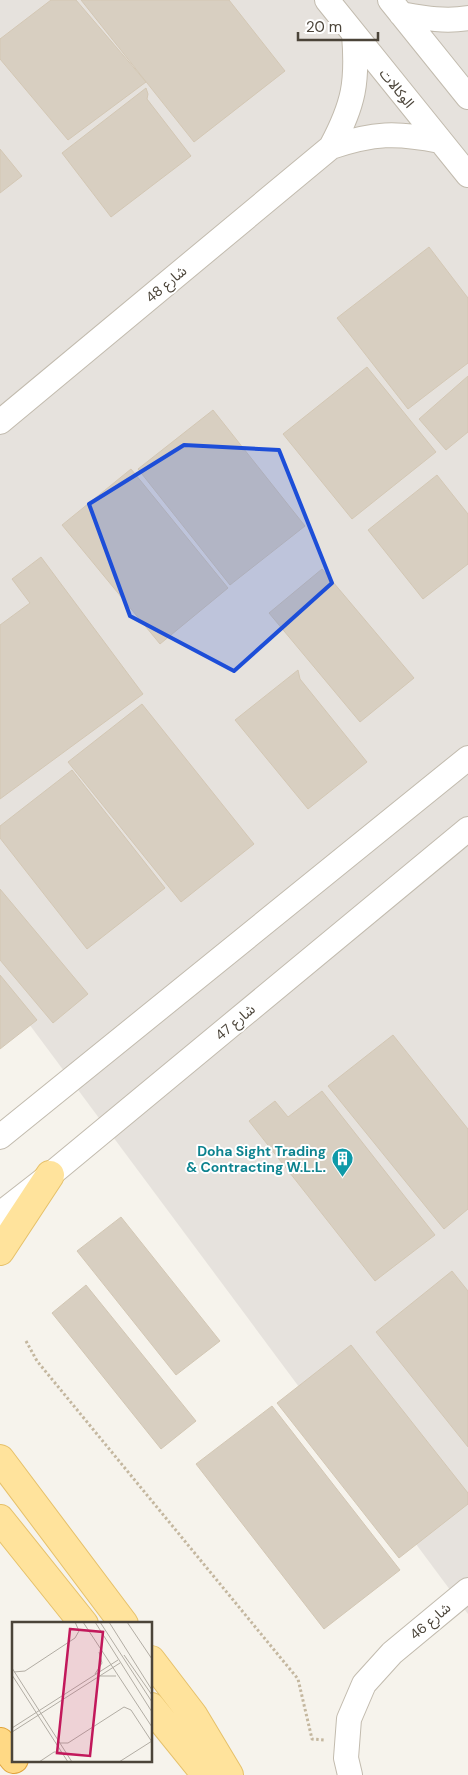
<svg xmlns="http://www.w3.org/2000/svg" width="468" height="1775" font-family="'DM Sans','Noto Sans Arabic',sans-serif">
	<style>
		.industrial { fill: #e6e2dd }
		.building { fill: #d8cfc1; stroke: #d3c7b4 }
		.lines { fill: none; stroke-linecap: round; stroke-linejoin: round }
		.minor-casing { stroke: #c2bbae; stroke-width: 26 }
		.primary-casing { stroke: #e6c16a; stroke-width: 30 }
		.trunk-casing { stroke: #e0a43c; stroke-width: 30 }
		.path { stroke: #c4b79f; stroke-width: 3; stroke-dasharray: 2.5 2.5; stroke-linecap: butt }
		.minor { stroke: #fff; stroke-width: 24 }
		.primary { stroke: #ffe39c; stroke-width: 28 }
		.trunk { stroke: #ffd985; stroke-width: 28 }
		.marked { fill: #1d4ed8; fill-opacity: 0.2; stroke: #1d4ed8; stroke-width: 4; stroke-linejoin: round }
		.labels { text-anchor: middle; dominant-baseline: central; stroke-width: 4; stroke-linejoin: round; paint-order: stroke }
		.street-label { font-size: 14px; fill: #4b4439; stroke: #fff }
		.culture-label { font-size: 14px; font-weight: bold; fill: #0d838f; stroke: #fff; text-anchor: end }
		.inset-road { fill: none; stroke: #b2ada4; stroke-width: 1 }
		.view { fill: #c2185b; fill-opacity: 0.15; stroke: #c2185b; stroke-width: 2.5 }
		.inset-edge { fill: none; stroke: #4b4439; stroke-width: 2.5 }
	</style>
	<rect width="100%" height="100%" fill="#f6f3ec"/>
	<path class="industrial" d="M0,0h468v1614l-468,-629z"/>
	<path class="building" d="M51,0h25l70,82 -78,58 -68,-81v-20z
		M81,0h148l56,71 -91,71z
		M146,88l2,6 -1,5 44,57 -80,61 -49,-64z
		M0,149l22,27 -22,17z
		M429,247l39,51v65l-60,46 -71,-91z
		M367,367l69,85 -84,67 -69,-85z
		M468,376v56l-22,18 -27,-31z
		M213,410l92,116 -75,59 -92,-116z
		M131,469l97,119 -68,56 -98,-119z
		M437,475l31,39v50l-45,35 -55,-69z
		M41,557l102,137 -143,105v-174l30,-22 -18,-24z
		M322,569l92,109 -54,44 -91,-109z
		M298,670l2,9 67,83 -59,47 -73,-89z
		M142,704l112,140 -73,58 -113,-140z
		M72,770l93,118 -78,61 -87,-111v-12z
		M0,889l88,105 -35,29 -53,-63z
		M0,975l37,45 -37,29z
		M393,1035l75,94v80l-24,20 -116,-143z
		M322,1091l113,144 -60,46 -126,-160 26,-20 13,16z
		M121,1217l99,124 -44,34 -99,-124z
		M452,1271l16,20v156l-92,-115z
		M86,1285l110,136 -35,28 -109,-136z
		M351,1345l117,148v11l-69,54 -122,-155z
		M272,1406l128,164 -76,59 -128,-165z"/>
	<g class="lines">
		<defs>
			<path id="minor" d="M327,0l141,175
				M390,0l78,97
				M401,14c23,4 44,8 67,4
				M331,147c23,-43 27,-65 23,-113
				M0,422l331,-275c43,-14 65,-15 109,-6
				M0,1137l468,-379
				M0,1214l50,-39 418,-346
				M350,1775l-4,-17 3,-39 15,-35 28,-31 76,-63"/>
			<path id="primary" d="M0,1251l50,-76
				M0,1459l124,165
				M0,1519l84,105
				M151,1660l42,55 36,60
				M151,1707l55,68"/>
			<path id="trunk" d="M0,1742l14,17"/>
		</defs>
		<use href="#minor" class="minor-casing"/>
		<use href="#primary" class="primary-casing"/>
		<use href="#trunk" class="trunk-casing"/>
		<path class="path" d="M26,1341l11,20 261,318 14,60 12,1"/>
		<use href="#minor" class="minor"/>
		<use href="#primary" class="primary"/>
		<use href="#trunk" class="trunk"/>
	</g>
	<path class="marked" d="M184,445l95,5 53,133 -98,88 -104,-55 -41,-112z"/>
	<defs>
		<symbol id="building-pin" viewBox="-11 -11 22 30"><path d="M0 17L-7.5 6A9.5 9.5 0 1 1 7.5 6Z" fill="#0f9aa8" stroke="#fff"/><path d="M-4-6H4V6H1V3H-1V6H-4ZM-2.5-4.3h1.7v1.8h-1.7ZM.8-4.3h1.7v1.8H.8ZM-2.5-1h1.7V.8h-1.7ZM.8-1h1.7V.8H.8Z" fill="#fff"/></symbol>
	</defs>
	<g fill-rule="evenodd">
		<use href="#building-pin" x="330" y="1146" width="25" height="34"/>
	</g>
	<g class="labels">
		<g class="street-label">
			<text transform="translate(397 88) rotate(51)">الوكالات</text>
			<text transform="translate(166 284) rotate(-40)">شارع 48</text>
			<text transform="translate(235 1022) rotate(-40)">شارع 47</text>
			<text transform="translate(430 1621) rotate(-40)">شارع 46</text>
		</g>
		<g class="culture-label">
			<text x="326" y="1151">Doha Sight Trading<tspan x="326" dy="16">&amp; Contracting W.L.L.</tspan></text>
		</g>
	</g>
	<g transform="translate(12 1622)">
		<rect width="140" height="140" fill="#f6f3ec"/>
		<path class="inset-road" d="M71,0l69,105M83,0l57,90M88,0l52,80M97,0l43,68M115,0l25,37M112,33l28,40M0,46l60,94M2,50l11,-1 50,-33 4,-7 -4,-9M83,52l7,-11 -3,-11M0,53l56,87M87,54h17M0,106l106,-68M0,110l108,-69M48,121h8l56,-36 7,3 21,32M27,140l15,-10h8M107,140l33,-21"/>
		<path class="view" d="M58,7l33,3 -13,124 -33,-3z"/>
		<rect width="140" height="140" class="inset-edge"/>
	</g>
	<path d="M298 32v8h80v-8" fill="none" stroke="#4b4439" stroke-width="2.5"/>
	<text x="306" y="32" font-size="15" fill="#4b4439" stroke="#ffffff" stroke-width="4" paint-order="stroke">20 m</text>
</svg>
